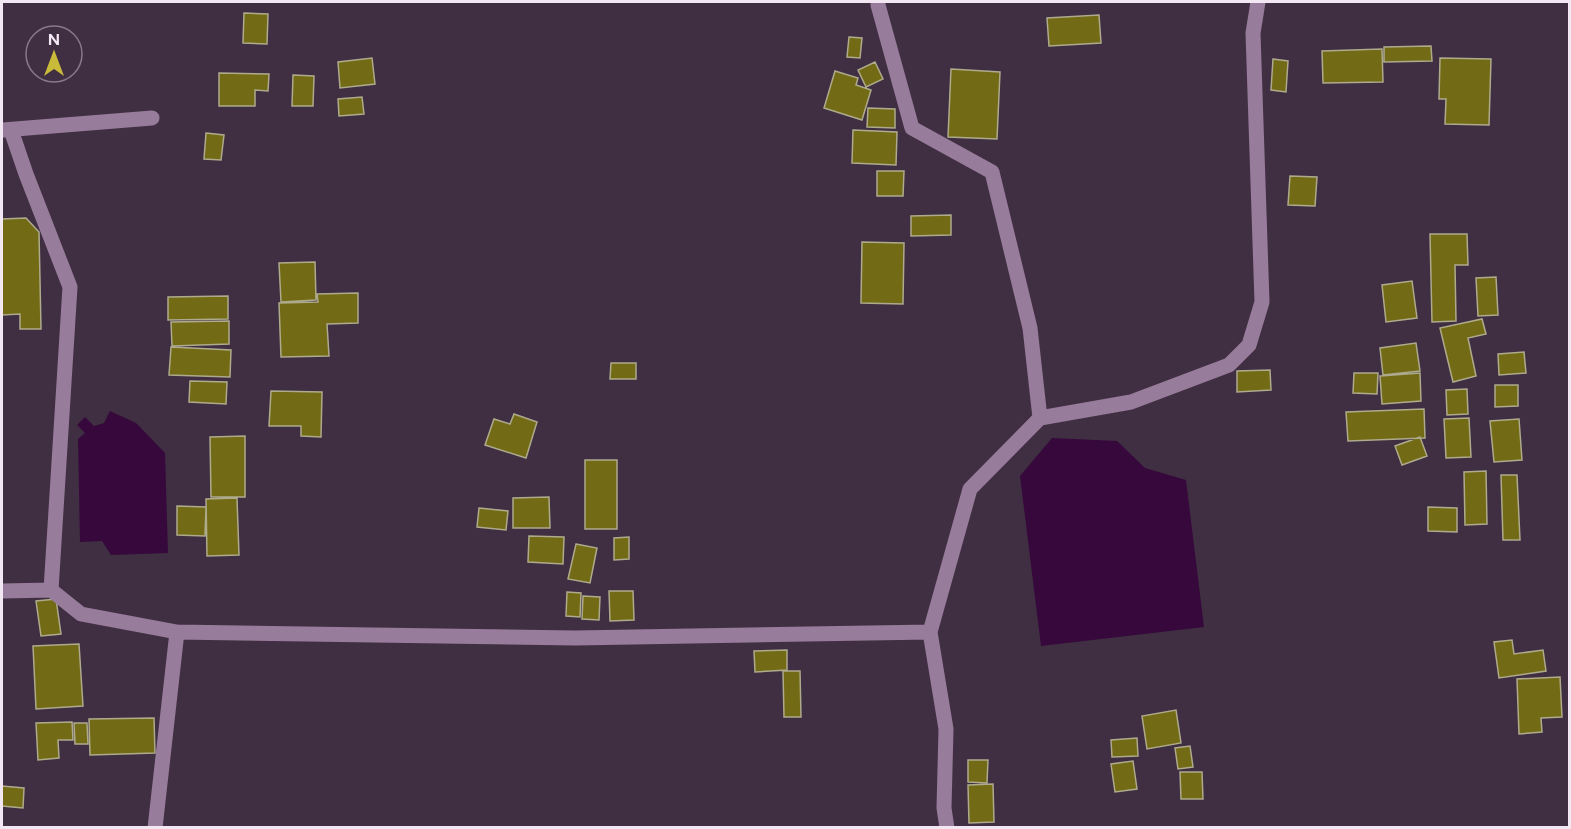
<svg xmlns="http://www.w3.org/2000/svg" width="1571" height="829" font-family="Figtree,sans-serif">
	<rect width="100%" height="100%" fill="#402f42"/>
	<path fill="#36083c" d="M110,411l26,12 29,30 3,100 -57,2 -9,-14 -22,1 -2,-103 7,-6 -8,-8 8,-8 9,9 10,-3z
		M1052,438l65,3 28,27 41,12 18,147 -163,19 -21,-170z"/>
	<path fill="#736a15" stroke="#aeab8d" stroke-width="1.5" d="M244,13l24,1 -1,30 -24,-1z
		M1099,15l2,28 -52,3 -2,-28z
		M849,37l13,1 -2,20 -13,-1z
		M1431,46l1,15 -48,1v-15z
		M1382,49l1,33 -60,1 -1,-32z
		M372,58l3,26 -35,4 -2,-26z
		M1440,58l51,1 -2,66 -44,-1 1,-25h-7z
		M1273,59l15,2 -2,31 -15,-2z
		M875,62l8,17 -17,8 -8,-17z
		M951,69l49,3 -3,67 -49,-2z
		M835,71l23,7 -2,7 15,5 -9,30 -38,-12z
		M219,73l50,1 -1,17 -13,-1v16h-36z
		M293,75l21,1 -1,30h-21z
		M362,97l2,17 -25,2 -1,-17z
		M868,108l27,1v19l-28,-1z
		M853,130l44,2 -1,33 -44,-2z
		M206,133l18,2 -3,25 -17,-1z
		M877,171h27l-1,25h-26z
		M1290,176l27,1 -2,29 -27,-1z
		M951,215v20l-40,1v-20z
		M26,218l13,14 2,97h-21v-15l-18,1v-96z
		M1430,234h37l1,31h-13l1,56 -24,1z
		M862,242l42,1 -1,61 -42,-1z
		M315,262l1,38 -35,2 -2,-39z
		M1496,277l2,38 -20,1 -2,-38z
		M1412,281l5,37 -31,4 -4,-37z
		M358,293v30l-31,1 2,32 -48,1 -2,-54 39,-1 -1,-8z
		M228,296v23l-60,1v-23z
		M1482,319l4,15 -18,4 8,38 -23,6 -13,-54z
		M229,321v23l-57,2 -1,-24z
		M1416,343l4,28 -37,4 -3,-27z
		M171,347l60,3 -1,27 -61,-2z
		M1524,352l2,21 -27,2 -1,-21z
		M611,363h25v16h-26z
		M1270,370l1,20 -34,2v-21z
		M1354,373h24l-1,21 -24,-1z
		M1420,373l1,28 -39,3 -2,-28z
		M190,381l37,1 -1,22 -37,-2z
		M1495,385h23v21l-23,1z
		M1467,389l1,25 -21,1 -1,-25z
		M271,391l51,1 -1,45 -20,-1v-10h-32z
		M1424,409l1,29 -77,3 -2,-29z
		M514,414l23,8 -11,36 -41,-13 9,-26 16,5z
		M1469,418l2,39 -25,1 -2,-39z
		M1519,419l3,41 -28,2 -4,-41z
		M245,436v61h-34l-1,-60z
		M1420,437l7,19 -25,9 -7,-19z
		M585,460h32v69h-32z
		M1486,471l1,53 -22,1 -1,-53z
		M1501,475h16l3,65h-17z
		M549,497l1,31h-37v-30z
		M237,498l2,57 -32,1 -1,-57z
		M177,506l29,1 -1,29 -28,-1z
		M1428,507l29,1v24l-29,-1z
		M479,508l29,3 -2,19 -29,-3z
		M529,536l35,1 -1,27 -35,-2z
		M629,537v22l-15,1v-22z
		M576,544l21,4 -7,35 -22,-4z
		M609,591h24l1,29 -24,1z
		M567,592l14,1 -1,24 -14,-1z
		M583,596l17,1 -1,23 -17,-1z
		M56,599l5,35 -20,2 -5,-35z
		M1512,640l2,14 29,-4 3,21 -47,7 -5,-36z
		M79,644l4,62 -47,3 -3,-63z
		M787,650v20l-32,2 -1,-21z
		M783,671h17l1,46h-17z
		M1560,677l2,40 -21,1 1,14 -23,2 -2,-55z
		M1176,710l5,33 -34,6 -5,-33z
		M154,718l1,35 -65,2 -1,-36z
		M72,722l1,18h-15l1,18 -21,2 -2,-37z
		M74,723h13l1,21h-13z
		M1137,738l1,18 -26,1 -1,-17z
		M1190,746l3,21 -15,2 -3,-21z
		M968,760h20l-1,23 -19,-1z
		M1133,761l4,28 -22,3 -4,-28z
		M1180,772h22l1,27h-22z
		M993,784l1,38 -25,1 -1,-38z
		M2,786l22,2 -1,20 -21,-2z"/>
	<g fill="none" stroke-linecap="round" stroke-linejoin="round">
		<path stroke="#987c9b" stroke-width="15" d="M878,5l34,123 80,44 38,156 10,90
			M3,130l149,-12
			M11,130l15,44 44,113 -19,303
			M2,591l49,-1 30,24 96,18 398,6 355,-6
			M155,828l22,-196
			M947,828l-3,-20 2,-79 -16,-97 40,-143 70,-71 91,-16 98,-37 20,-20 13,-43 -9,-269 5,-31"/>
	</g>
	<rect width="1571" height="829" fill="none" stroke="#f2e7f3" stroke-width="6"/>
	<g transform="translate(54 54)"><circle r="28" fill="#402f42" stroke="#877989" stroke-width="1.5"/>
	<path d="M0-4.5L10 22L0 15L-10 22Z" fill="#c9ba3a"/>
	<text y="-9" font-size="16" font-weight="bold" text-anchor="middle" fill="#f2e7f3">N</text>
	</g>
</svg>
